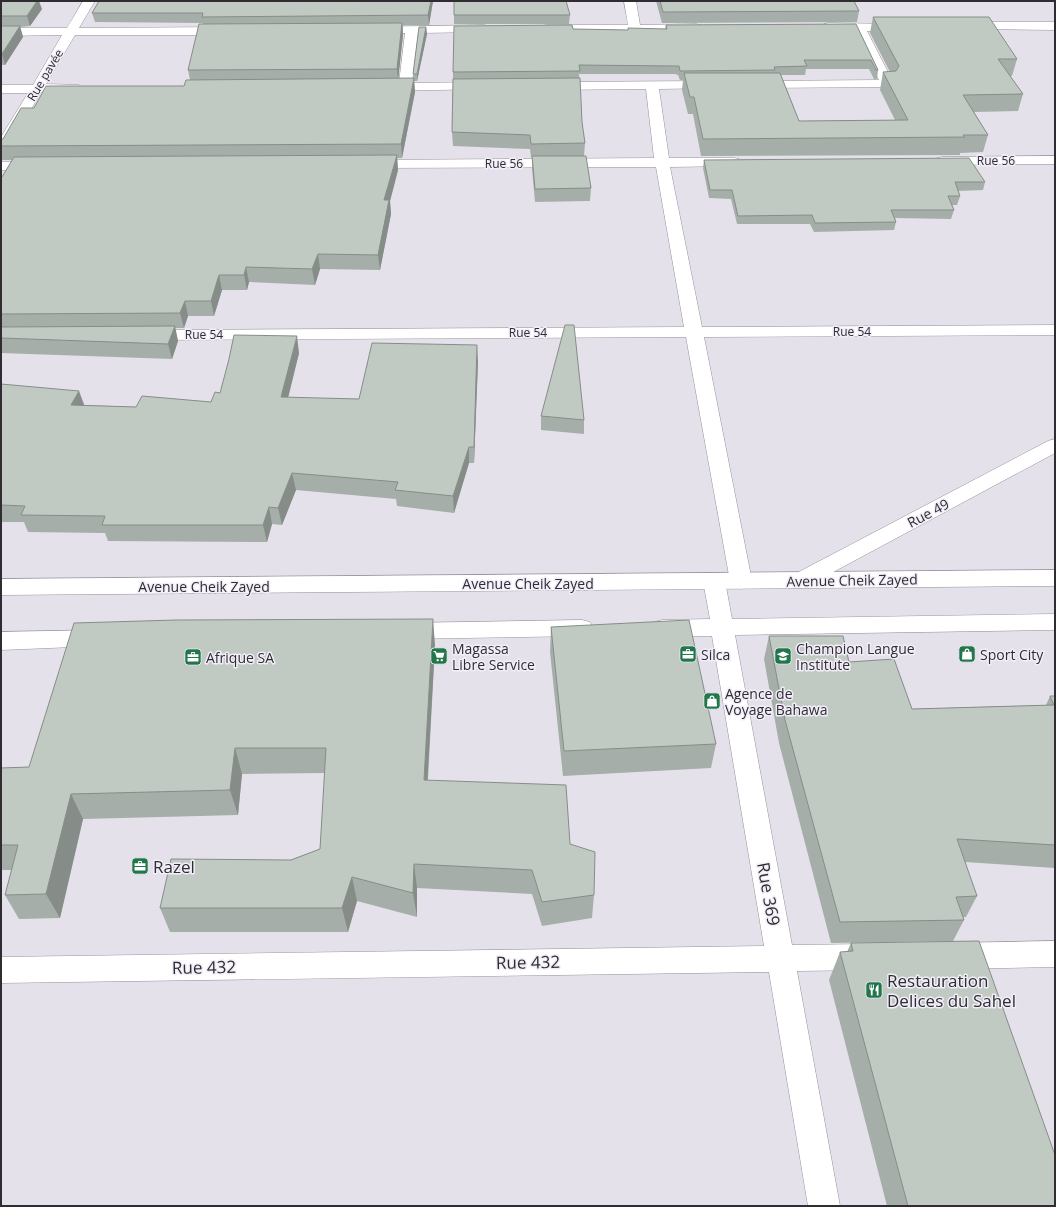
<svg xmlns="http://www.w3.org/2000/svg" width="1056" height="1207" font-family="'Open Sans',sans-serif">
	<rect width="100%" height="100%" fill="#e5e1eb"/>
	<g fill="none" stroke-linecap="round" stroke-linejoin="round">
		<defs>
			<path id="minor" d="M83,1h12l-16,27 149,-1 4,1 2,3 -2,3 -4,1h-153l-29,49 33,1 2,3 -2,3 -5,1h-33l-33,57 -2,3 -5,1v-16l27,-44h-27v-8h32l29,-50 -61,1v-8h66z
				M624,1h12l4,24 56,-1 4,1 2,3 -2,3 -4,1 -150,1 -4,-1 -2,-3 2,-3 4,-1h82z
				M966,22h89v8l-93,-1 -2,-3 2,-3z
				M828,23l78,1 2,3 -2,3 -4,1h-35l27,53 -2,3 -143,1 -2,-3 2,-3 5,-1 125,-1 -24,-49 -31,-1 -2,-3 2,-3z
				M484,25l4,1 2,3 -2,3 -70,1 -6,50 70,-1 5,1 2,3 -2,3 -103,2 -5,-1 -2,-3 2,-3 20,-1 6,-50 -33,1 -4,-1 -2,-3 2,-3z
				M712,81l5,1 2,3 -2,3 -58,1 10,69h65l5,1 2,3 -2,3 -5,1 -64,1 32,160 353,-2v10l-351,2 48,244 -3,5 -8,3 -8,-3 -3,-5 -44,-244 -540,3 -6,-1 -3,-4 3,-4 6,-1 538,-3 -28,-160 -288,1 -5,-1 -2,-3 2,-3 5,-1 286,-2 -8,-69 -96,1 -5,-1 -2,-3 2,-3 5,-1z
				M1055,156v8l-113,1 -5,-1 -2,-3 2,-3 5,-1z
				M1,162h37l5,1 2,3 -2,3 -5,1h-37z
				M1055,439v14l-246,132 -8,3 -8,-3 -3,-5 3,-5 255,-134z
				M714,573l8,3 3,5 7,38 323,-5v16l-320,5 57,310 76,-1 10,4 4,9 -4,9 -10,4 -71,1 43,235h-32l-39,-234 -768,11v-26l763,-11 -52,-310h-50l-8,-2 -3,-6 3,-6 8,-2 48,-1 -7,-38 3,-5z
				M582,620l8,2 3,6 -3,6 -8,2 -178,3 -8,-2 -3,-6 3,-6 8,-2z
				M98,630l8,2 3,6 -3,6 -8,2 -97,4v-18z
				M1055,941v26l-101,2 -10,-4 -4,-9 4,-9 10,-4z"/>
			<path id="major" d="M1055,570v16l-1054,9v-16z"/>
		</defs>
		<use href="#minor" stroke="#96929c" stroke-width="1"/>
		<use href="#major" stroke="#96929c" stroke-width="1"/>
		<use href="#minor" fill="#fff" fill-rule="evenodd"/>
		<use href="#major" fill="#fff" fill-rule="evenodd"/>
	</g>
	<path fill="#a5aea8" d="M1,1l41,8 -12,17 -10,1 3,10 -18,28h-4z
		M99,1h334l-4,24h-26v10l-5,43h15v-4l13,-47 1,7 -10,47h-3l1,11 -13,66h-5l1,12 -8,31 1,13 -11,56 -60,-1 -5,16 -66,-3 -2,8h-25l-8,26h-26l-4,12h-9l3,13 -6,18 -171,-6v-175l1,-1 10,-17h-11v-21h2l31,-31 150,-22 6,-6 -2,-10 15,-46v-1l-108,-1 -3,-9z
		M656,1h198l5,10 -2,11 -195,1z
		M454,15h116l-1,9h-115z
		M873,17l144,42 -5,17h-2l13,18 -5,17 -44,1 14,23 -5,17 -23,1v2l-259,1 -8,-42h-5l-6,-24 1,-10h-3l-2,-5 -3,-1h-96l3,48 3,21 -1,13 7,32 -1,13 -55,1 -3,-33v-12h-1l-1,-8 -77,-3 -1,-14 1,-60 120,-43 55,1 37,-1 1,-4 190,-1 22,46 -1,9h-3l-5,-10h-63l-1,6h-24l18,46 96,-1 -15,-30 3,-18h7l-20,-39z
		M704,160l281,22 -2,8 -25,1 2,5 -3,9h-6l3,5 -3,9 -56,-1 1,4 -2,8 -80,2 -4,-8h-73l-6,-25 -22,-1 -6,-30z
		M299,353l-11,45 71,1 119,-37 -4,101h-5l-15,50 -57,-7 -1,-7 -100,-9 -14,35 -10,-1 -5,18 -159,-1 -3,-8 -77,-1 -4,-10h-23v-138l83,21 52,2 75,-5 9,-9z
		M541,416l43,4v14l-43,-4z
		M551,627l165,117 -5,24 -148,8 -13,-124z
		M769,636l80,26 63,47 134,-4 4,-9h5v172l-90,-6 12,34 -11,21h-3l1,3 -11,21 -122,2 -52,-200 -15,-84z
		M435,645l-7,135 142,64 24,51 -2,23 -50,8 -10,-32 -115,-6v29l-60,-16 -9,31h-178l-10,-24 160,-59 5,-76 -83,1 -4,41 -155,4 -23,99 -41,1 -14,-24 7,-25h-11v-102l28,-1z
		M851,943l204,263h-168l-58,-226 11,-28h7z"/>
	<path fill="#868d88" d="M37,1h2l3,8 -12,17 -3,-10z
		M431,1h2l-4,24 -1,-10z
		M402,23l1,12 -5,47 -1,-13z
		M20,26l3,11 -18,28 -3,-11z
		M426,27l1,7 -10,47v-7z
		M414,78l1,14 -13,66 -1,-14z
		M397,155l1,15 -8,31 1,13 -11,56 -2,-15 6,-55z
		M318,254l2,15 -5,16 -3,-16z
		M246,267l3,15 -2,8 -3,-15z
		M219,275l3,15 -8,26 -3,-15z
		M185,301l3,15 -4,12 -4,-15z
		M175,326l3,15 -6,18 -4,-15z
		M297,336l2,17 -15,61 -3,-17z
		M477,345l1,17 -4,101v-16z
		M79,391l6,16 -14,-2z
		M469,447v16l-15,50 -1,-17z
		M292,473l4,17 -14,35 -4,-17z
		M269,507l3,17 -5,18 -4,-17z
		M433,619l2,26 -9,160 -2,-25z
		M235,748l7,26 -4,41 -8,-25z
		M71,794l12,25 -23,99 -14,-24z
		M414,864l3,24v29l-4,-24z
		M352,877l5,24 -9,31 -6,-24z"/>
	<path fill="#c0cac3" stroke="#868d88" d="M1,1h36l-10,15h-26z
		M99,1h332l-3,14 -226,2 1,-4h-111z
		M454,1h112l4,14h-116z
		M660,1h194l5,10 -196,1z
		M873,17h116l28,42h-19l25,35 -60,1 25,40h-25l2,2 -262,2 -9,-42h-4l-6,-24h96l19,48 109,-1 -25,-48 13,-1 3,-5z
		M402,23l-5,46 -209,1 11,-46z
		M856,24l22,46h-2l-5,-10h-67l3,6 -33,1 1,3 -95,1 -1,-5h-4l-96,-1 1,6 -127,1 1,-46 118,-1 1,4 55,1v-2l39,1 -1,-4z
		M1,26h19l-18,28h-1z
		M419,27h7l-9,47h-4z
		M414,78l-13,66 -400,2v-7h2l18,-31h13l12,-22h138l2,-6z
		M580,78l2,44 3,21 -54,1 -1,-9 -78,-3 1,-53z
		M397,155l-13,45h5l-11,55 -60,-1 -6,15 -66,-2 -2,8h-25l-8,26h-26l-5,12 -179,1v-136l1,-1 12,-20z
		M532,156h54l5,32 -56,1z
		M969,158l16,24h-30l5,14h-12l6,14h-63l5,12 -81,1 -3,-8 -74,1 -6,-26h-22l-6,-30z
		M565,325h9l10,95 -43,-4z
		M175,326l-7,18 -167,-6v-11z
		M234,335l63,1 -16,61 78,2 13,-56 105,2 -3,102h-5l-16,49 -58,-6 3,-8 -106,-9 -14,35 -9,-1 -6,18h-161l3,-9 -84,-1 4,-9 -24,-1v-121l78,7 -8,14 65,2 6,-11 69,6 4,-10 5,1 9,-34z
		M433,619l-9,161 142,5 4,59 25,8 -1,43 -52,7 -10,-32 -118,-6 -1,29 -61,-16 -10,31h-182l11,-49 120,1 29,-11 6,-101h-91l-5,42 -159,4 -25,100 -41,1 13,-50h-17v-77l28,-1 45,-144 102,-3z
		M689,620l27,124 -152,7 -13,-124z
		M769,636h74l6,26 45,-3 18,50 142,-4 -4,-9h5v149l-98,-6 20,57 -21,1 8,23 -124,2 -55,-202z
		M979,941l76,214v51h-147l-68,-254 13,-1 -2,-8z"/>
	<defs>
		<symbol id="office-square" viewBox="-11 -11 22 22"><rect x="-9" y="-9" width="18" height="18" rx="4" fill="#227649" stroke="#f2eef9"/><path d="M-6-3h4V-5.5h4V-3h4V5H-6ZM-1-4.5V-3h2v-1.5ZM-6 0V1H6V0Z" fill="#fff"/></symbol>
		<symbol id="shop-square" viewBox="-11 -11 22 22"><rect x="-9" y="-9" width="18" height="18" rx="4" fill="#227649" stroke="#f2eef9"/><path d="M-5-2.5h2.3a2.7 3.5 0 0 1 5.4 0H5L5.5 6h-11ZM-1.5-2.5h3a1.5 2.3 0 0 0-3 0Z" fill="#fff"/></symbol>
		<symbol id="supermarket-square" viewBox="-11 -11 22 22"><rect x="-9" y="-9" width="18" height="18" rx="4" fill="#227649" stroke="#f2eef9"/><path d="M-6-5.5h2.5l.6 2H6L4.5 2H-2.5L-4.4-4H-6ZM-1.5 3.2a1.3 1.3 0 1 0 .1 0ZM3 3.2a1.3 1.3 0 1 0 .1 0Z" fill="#fff"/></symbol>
		<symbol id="university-square" viewBox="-11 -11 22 22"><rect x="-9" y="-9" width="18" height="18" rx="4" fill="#227649" stroke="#f2eef9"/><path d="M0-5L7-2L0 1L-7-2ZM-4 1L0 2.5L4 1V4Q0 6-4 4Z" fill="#fff"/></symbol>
		<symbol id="restaurant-square" viewBox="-11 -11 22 22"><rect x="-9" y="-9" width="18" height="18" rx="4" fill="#227649" stroke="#f2eef9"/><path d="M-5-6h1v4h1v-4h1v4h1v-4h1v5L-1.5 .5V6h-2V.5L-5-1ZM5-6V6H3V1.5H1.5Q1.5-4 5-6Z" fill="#fff"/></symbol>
	</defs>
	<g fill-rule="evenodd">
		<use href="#office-square" x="678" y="644" width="20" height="20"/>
		<use href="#shop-square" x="957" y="644" width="20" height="20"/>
		<use href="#supermarket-square" x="429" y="646" width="20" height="20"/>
		<use href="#university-square" x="773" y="646" width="20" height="20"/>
		<use href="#office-square" x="183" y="647" width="20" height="20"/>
		<use href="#shop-square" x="702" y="691" width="20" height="20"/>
		<use href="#office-square" x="130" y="856" width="20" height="20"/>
		<use href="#restaurant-square" x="864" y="980" width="20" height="20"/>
	</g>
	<g text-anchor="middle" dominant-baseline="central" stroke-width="3" stroke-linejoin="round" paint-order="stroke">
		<g font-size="12" fill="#2f2d31" stroke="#f2eef9">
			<text transform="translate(45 75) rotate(-59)">Rue pavée</text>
			<text x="996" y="160">Rue 56</text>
			<text x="504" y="163">Rue 56</text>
			<text x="852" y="331">Rue 54</text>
			<text x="528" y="332">Rue 54</text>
			<text x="204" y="334">Rue 54</text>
		</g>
		<g font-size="14" fill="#2f2d31" stroke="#f2eef9">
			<text transform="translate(928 513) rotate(-28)">Rue 49</text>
			<text transform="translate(852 580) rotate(-1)">Avenue Cheik Zayed</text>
			<text x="528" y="583">Avenue Cheik Zayed</text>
			<text x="204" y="586">Avenue Cheik Zayed</text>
		</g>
		<g font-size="14" fill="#2f2d31" stroke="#f2eef9" text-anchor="start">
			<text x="452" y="648">Magassa<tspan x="452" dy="16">Libre Service</tspan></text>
			<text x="796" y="648">Champion Langue<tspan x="796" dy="16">Institute</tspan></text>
			<text x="701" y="654">Silca</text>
			<text x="980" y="654">Sport City</text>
			<text x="206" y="657">Afrique SA</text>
			<text x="725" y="693">Agence de<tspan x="725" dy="16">Voyage Bahawa</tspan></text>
		</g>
		<g font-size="17" fill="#2f2d31" stroke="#f2eef9" text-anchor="start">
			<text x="153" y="866">Razel</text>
			<text x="887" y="980">Restauration<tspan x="887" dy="20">Delices du Sahel</tspan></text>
		</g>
		<g font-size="17" fill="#2f2d31" stroke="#f2eef9">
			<text transform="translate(769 894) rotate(80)">Rue 369</text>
			<text transform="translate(528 962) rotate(-1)">Rue 432</text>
			<text transform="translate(204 967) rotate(-1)">Rue 432</text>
		</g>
	</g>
	<rect width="1056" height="1207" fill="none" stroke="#2f2d31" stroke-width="4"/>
</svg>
